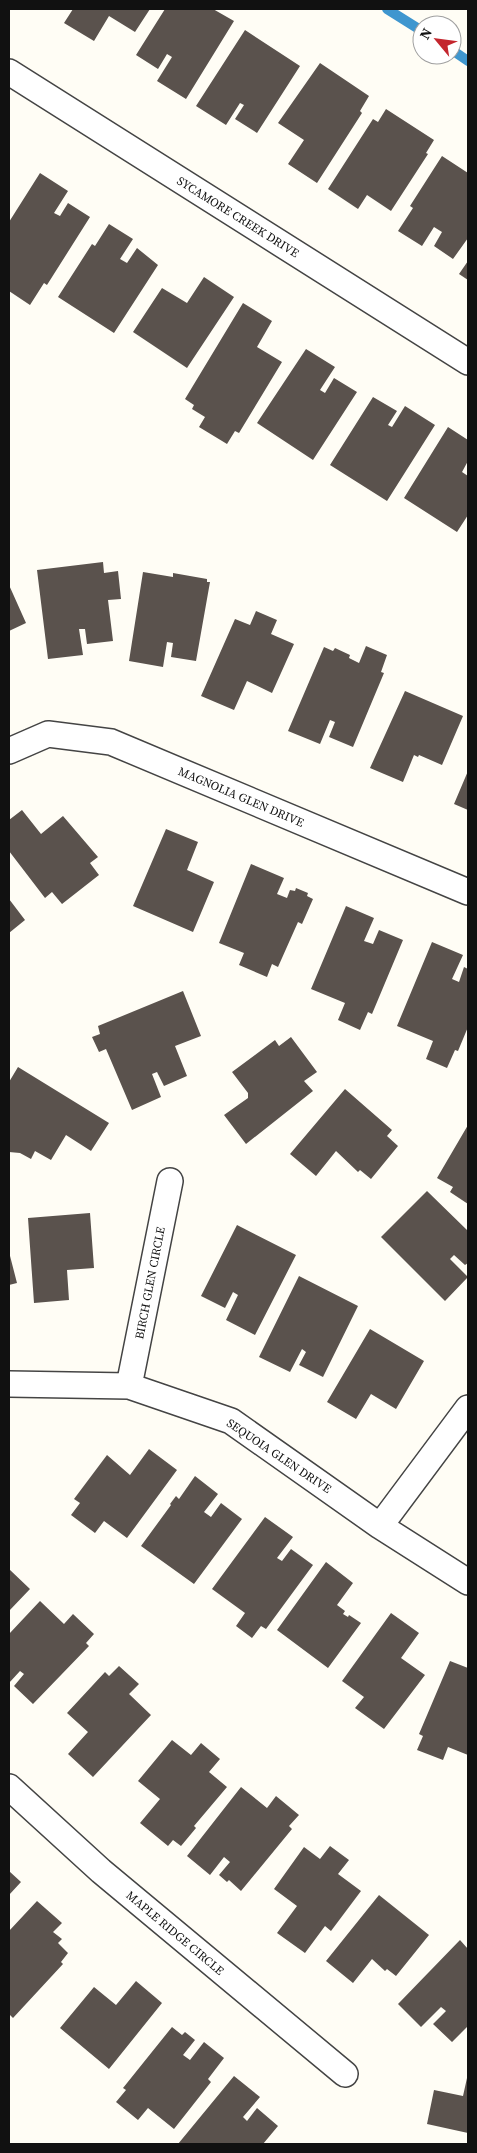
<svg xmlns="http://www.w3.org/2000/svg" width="477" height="2153" font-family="'Source Serif 4',serif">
	<rect width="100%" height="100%" fill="#fffdf5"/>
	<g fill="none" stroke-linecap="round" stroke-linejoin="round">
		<path stroke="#3f96cf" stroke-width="10" d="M387,9l35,22
			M452,50l16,11"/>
	</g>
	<path fill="#5a524d" d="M73,9h77l-15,23 -26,-16 -15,25 -30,-18z
		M165,9h48l21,12 -48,78 -29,-18 15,-24 -5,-3 -9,15 -22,-14z
		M245,30l55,36 -43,67 -22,-14 9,-14 -4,-2 -14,22 -30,-19z
		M320,63l49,33 -9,15 2,2 -45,70 -29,-19 16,-24 -26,-17z
		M386,109l48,31 -8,13 2,1 -37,57 -24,-16 -9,14 -30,-20 45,-70 5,3z
		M442,156l26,17v65l-15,21 -19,-13 8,-14 -8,-5 -12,19 -24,-15 15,-23 -3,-2z
		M40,173l28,18 -14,22 6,3 8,-13 22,14 -43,68 -3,-2 -14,22 -21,-14v-69z
		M109,224l24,15 -13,20 7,4 10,-15 21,17 -44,68 -56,-36 34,-53 3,2z
		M468,261v19l-9,-6z
		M204,277l30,20 -47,71 -54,-36 29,-44 25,15z
		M243,303l29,18 -15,26 25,15 -43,71 -4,-2 -8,13 -28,-17 6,-10 -13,-8 2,-4 -9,-6z
		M306,349l29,18 -15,23 5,3 9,-15 23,14 -44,68 -56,-37z
		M373,397l24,14 -9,14 4,2 13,-21 30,19 -48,76 -57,-36z
		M448,427l20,13v21l-6,11 6,4v39l-11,17 -53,-34z
		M103,562l1,11 14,-2 3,28 -13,1 5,41 -26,3 -2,-15h-6l4,26 -35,4 -11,-89z
		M143,572l30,5v-4l34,6v3h3l-14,79 -25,-4 2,-14 -6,-1 -4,25 -34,-6z
		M9,585l17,38 -17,8z
		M256,611l21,9 -6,14 23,10 -22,49 -25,-12 -13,29 -33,-14 34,-77 15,6z
		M366,646l21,9 -6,17 3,1 -31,74 -24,-10 6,-15 -5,-2 -10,24 -32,-13 36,-84 9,4 2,-3 15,7 -1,3 10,5z
		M405,691l58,25 -21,49 -23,-10 -1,2 -4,-2 -11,27 -33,-14z
		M468,771v39l-14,-6z
		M22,810l19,24 22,-18 35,41 -8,6 9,12 -37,29 -10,-12 -7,6 -36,-47v-31z
		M166,829l32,13 -11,28 27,12 -21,50 -60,-26z
		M251,864l33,14 -7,16 10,4 3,-8 5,1 1,-3 12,5 -1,3 6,3 -11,25 -4,-2 -20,45 -6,-3 -5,13 -28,-12 5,-12 -25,-10z
		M9,899l16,21 -16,13z
		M346,906l28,12 -10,23 9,3 6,-14 24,10 -31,74 -4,-2 -8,18 -22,-10 7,-17 -34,-14z
		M432,942l31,13 -11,24 7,3 5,-15 4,2v58l-10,24 -3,-1 -8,18 -21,-9 7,-18 -36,-15z
		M183,991l18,45 -26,10 12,30 -23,10 -7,-14 -5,2 9,23 -29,13 -26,-61 -7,3 -7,-15 8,-3 -2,-8z
		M291,1037l26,35 -13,9 9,10 -67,53 -22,-29 24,-17v-5l-16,-21 43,-32 4,6z
		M18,1067l91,56 -18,28 -25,-16 -15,25 -16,-9 -4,8 -11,-6 -11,-1v-70z
		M345,1089l47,41 -5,6 11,10 -27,33 -11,-9 -2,2 -22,-21 -20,25 -26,-22z
		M468,1125v79l-18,-12 3,-5 -16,-9z
		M427,1191l41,40v32l-3,2 -11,-10 -4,4 18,18 -23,24 -64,-64z
		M90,1213l4,55 -27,2 2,30 -35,3 -6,-85z
		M237,1225l59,30 -41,80 -29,-15 12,-25 -5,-3 -8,16 -24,-12z
		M9,1252l8,31 -8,2z
		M299,1276l59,30 -35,71 -24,-12 7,-13 -4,-3 -12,23 -31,-15z
		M370,1329l54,32 -28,48 -25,-15 -15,25 -29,-17z
		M149,1449l28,21 -50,68 -23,-17 -9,12 -24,-18 9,-12 -6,-4 33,-44 23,20z
		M195,1476l23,18 -14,18 7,5 10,-14 21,16 -48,65 -53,-38 30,-41 -1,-1 6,-8 3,3z
		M265,1517l28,20 -16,21 5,3 9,-12 22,16 -47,64 -5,-3 -9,12 -16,-12 9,-13 -33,-24z
		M326,1562l27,21 -16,22 8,6 -2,3 5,3 1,-2 12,8 -33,45 -51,-38z
		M9,1569l21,20 -21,22z
		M40,1601l24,23 9,-10 21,20 -8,9 3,3 -56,58 -19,-18 10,-12 -4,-3 -11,12v-49z
		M391,1613l28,20 -18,25 24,17 -41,54 -29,-21 9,-11 -22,-16z
		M450,1661l18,7v87l-20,-8 -5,13 -26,-10 6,-14 -4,-2z
		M119,1666l20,18 -10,10 22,21 -58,62 -25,-23 20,-22 -21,-19 38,-41 4,4z
		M172,1740l19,15 10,-12 19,16 -11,13 18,15 -33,39 2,2 -15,18 -8,-6 -5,6 -28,-23 20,-24 -22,-18z
		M241,1787l26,21 9,-12 23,19 -10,11 3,3 -51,62 -12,-11 -2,2 -8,-7 11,-13 -6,-5 -14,18 -23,-19z
		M330,1846l19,14 -11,14 23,17 -30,40 -6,-5 -20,27 -28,-20 20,-27 -23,-17 30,-42 16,12z
		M9,1871l12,11 -12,13z
		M379,1895l50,40 -33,41 -9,-7 -2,2 -13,-12 -19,24 -27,-22z
		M37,1901l25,22 -9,9 9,7 -4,4 10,10 -7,9 2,2 -50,54 -4,-4v-83z
		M460,1940l8,9v77l-16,16 -19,-18 13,-13 -5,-4 -20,20 -23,-23z
		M136,1981l26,22 -53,66 -49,-41 34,-41 22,18z
		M172,2027l10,8 3,-3 10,8 -12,15 7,5 14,-18 20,16 -16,21 3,3 -37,47 -26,-21 -10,12 -22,-18 10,-12 -3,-2z
		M234,2076l26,21 -17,20 4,4 10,-13 21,18 -15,18h-85z
		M467,2078l1,55 -41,-9 7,-34 29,6z"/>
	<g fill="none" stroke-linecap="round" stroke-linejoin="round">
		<defs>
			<path id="minor" d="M9,72l459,290
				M9,751l39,-17 63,8 357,150
				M9,1384l120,2 102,35 149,105 88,56
				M129,1386l41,-205
				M380,1526l88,-118
				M9,1787l92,84 244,203"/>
		</defs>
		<use href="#minor" stroke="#444" stroke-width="28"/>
		<use href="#minor" stroke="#fff" stroke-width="25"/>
	</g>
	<g text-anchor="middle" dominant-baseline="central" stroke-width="5" stroke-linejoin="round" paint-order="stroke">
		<g font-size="12" fill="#111" stroke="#fff">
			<text transform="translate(238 217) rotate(32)">SYCAMORE CREEK DRIVE</text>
			<text transform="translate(241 797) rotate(23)">MAGNOLIA GLEN DRIVE</text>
			<text transform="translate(150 1283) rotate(-79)">BIRCH GLEN CIRCLE</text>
			<text transform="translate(279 1456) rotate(34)">SEQUOIA GLEN DRIVE</text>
			<text transform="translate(175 1933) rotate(40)">MAPLE RIDGE CIRCLE</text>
		</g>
	</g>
	<rect width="477" height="2153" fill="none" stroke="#111111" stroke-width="20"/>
	<g transform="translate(437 40) rotate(299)"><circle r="24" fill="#ffffff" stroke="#a0a0a0"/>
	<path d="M0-4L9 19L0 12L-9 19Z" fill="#c4262e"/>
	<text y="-8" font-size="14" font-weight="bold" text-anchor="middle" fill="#111111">N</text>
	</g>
</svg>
